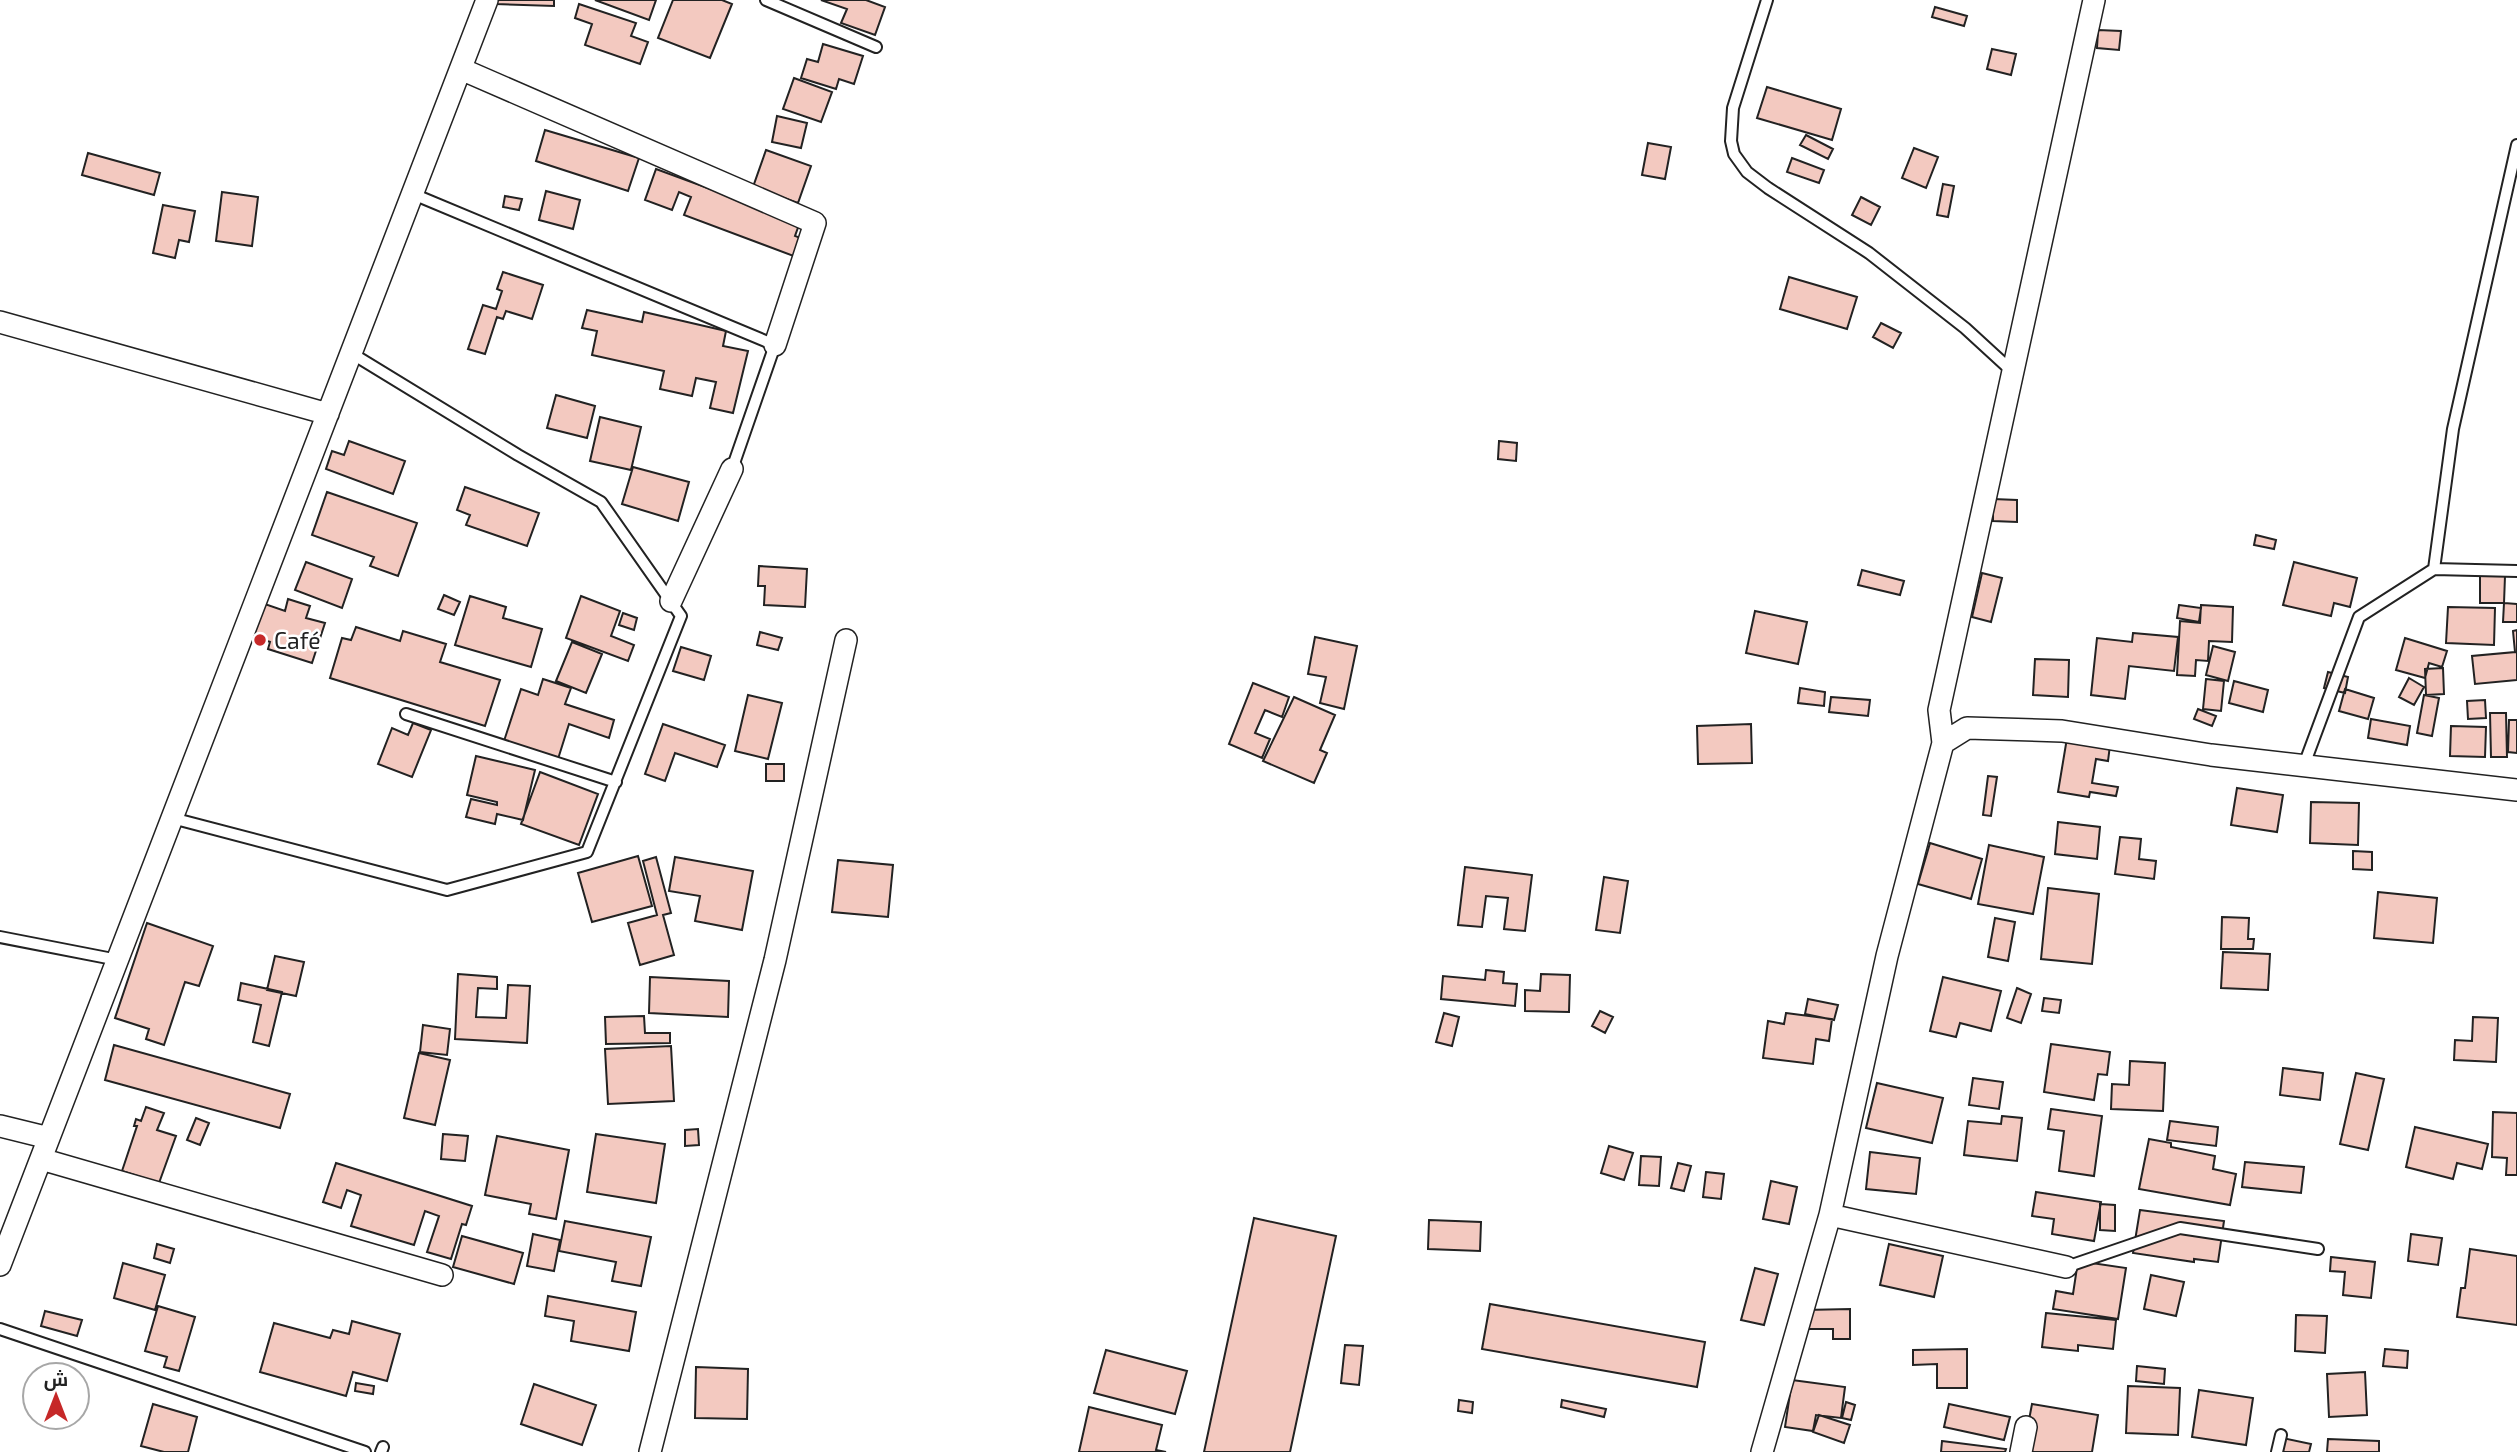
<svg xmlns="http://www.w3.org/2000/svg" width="2517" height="1452" font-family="'Exo 2',Cairo,sans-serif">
	<rect width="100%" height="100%" fill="#fff"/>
	<path fill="#f3c9c0" stroke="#222" stroke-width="2" d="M496,0h58v6l-58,-2z
		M595,0h61l-7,20z
		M673,0h49l10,4 -22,54 -52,-20z
		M821,0h45l19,7 -10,28 -34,-12 6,-14z
		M579,4l57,19 -5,13 17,6 -8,22 -55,-19 7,-21 -17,-6z
		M1935,7l32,9 -3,10 -32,-9z
		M2098,30l23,1 -2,19 -22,-2z
		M823,44l40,12 -9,28 -15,-5 -3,10 -35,-11 6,-19 11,3z
		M1992,49l24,5 -5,21 -24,-6z
		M794,78l38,14 -11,30 -38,-13z
		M1767,87l74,22 -9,31 -75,-22z
		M777,116l30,7 -6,25 -29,-6z
		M545,130l94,28 -11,33 -92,-30z
		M1806,135l27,14 -5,10 -28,-14z
		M1648,143l23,4 -6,32 -23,-4z
		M1914,148l24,9 -12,31 -24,-10z
		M766,150l45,16 -13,37 -45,-16z
		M88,153l72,20 -6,22 -72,-20z
		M1792,158l32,12 -5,13 -32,-11z
		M656,169l144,53 -5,14 11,4 -7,18 -115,-43 7,-18 -12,-5 -7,18 -27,-10z
		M1943,184l11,2 -6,31 -11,-2z
		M546,191l34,9 -7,29 -34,-9z
		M222,192l36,5 -6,49 -36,-5z
		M505,196l17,3 -3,11 -16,-3z
		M1861,197l19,10 -9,18 -19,-10z
		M163,205l32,6 -6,31 -10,-2 -4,18 -22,-5z
		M503,272l40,13 -11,34 -26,-8 -3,8 -6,-2 -12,37 -17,-5 15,-44 13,4 6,-18 -5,-2z
		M1789,277l68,20 -10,32 -67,-20z
		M587,310l55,12 2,-10 82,19 -3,15 25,5 -15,62 -23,-5 6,-26 -20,-4 -4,18 -32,-7 4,-18 -72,-16 5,-24 -15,-3z
		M1881,323l20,10 -8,15 -20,-11z
		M556,395l39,11 -8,32 -40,-10z
		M600,417l41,10 -10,43 -41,-9z
		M349,441l56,20 -12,33 -67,-25 6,-18 12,4z
		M1499,441l18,2 -1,18 -18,-2z
		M633,467l56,15 -11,39 -56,-17z
		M465,487l74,26 -12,33 -61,-21 4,-10 -13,-5z
		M327,492l90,31 -19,53 -28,-10 4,-9 -62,-22z
		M1993,499l24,1v22l-24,-1z
		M2256,535l20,5 -2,9 -20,-4z
		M306,562l46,17 -10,29 -47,-18z
		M2294,562l63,16 -7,29 -16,-4 -3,13 -48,-11z
		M759,566l48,3 -2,38 -41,-2 1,-19h-7z
		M1862,570l42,11 -4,14 -42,-10z
		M1982,573l20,5 -11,44 -19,-5z
		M2480,575l25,1 -1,27h-24z
		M444,595l16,7 -6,13 -16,-6z
		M470,596l36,11 -3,11 39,11 -11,38 -76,-22z
		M581,596l39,15 -9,25 23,9 -6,16 -62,-23z
		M288,599l22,7 -4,12 19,5 -13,40 -44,-14 2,-7 -17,-6 9,-33 23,8z
		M2504,603l13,1v18h-14z
		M2179,605l22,3 -2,14 -22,-4z
		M2201,605l32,2 -1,35 -23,-1 -1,20 -12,-1 -1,16 -18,-1 3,-54 20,2z
		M2448,607l47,1 -1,37 -48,-2z
		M1755,611l52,11 -9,42 -52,-11z
		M623,613l14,5 -3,12 -15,-5z
		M356,627l44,14 3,-10 43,13 -6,18 60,18 -15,46 -155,-48 12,-40 9,2z
		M2517,630v50l-42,4 -3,-28 43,-4 -2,-21z
		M760,632l22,6 -4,12 -21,-5z
		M2133,633l45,4 -4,34 -45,-5 -4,33 -34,-4 6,-57 35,4z
		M1315,637l42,9 -13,63 -24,-6 6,-26 -18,-3z
		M2405,638l42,13 -5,16 -13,-4 -4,15 -29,-8z
		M572,642l30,12 -16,39 -30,-12z
		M2213,646l22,6 -7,29 -22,-6z
		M681,647l30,9 -7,24 -31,-9z
		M2035,659l34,1 -1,37 -35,-2z
		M2443,668l1,26 -18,1 -1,-26z
		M2328,672l20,5 -3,16 -21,-5z
		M2409,678l15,9 -10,18 -15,-8z
		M543,679l28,9 -6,16 49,16 -5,18 -40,-14 -11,35 -54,-18 17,-52 17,6z
		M2206,679l18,2 -3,30 -18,-2z
		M2234,681l34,9 -5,22 -34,-9z
		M1253,683l36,14 -7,20 -17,-7 -10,23 15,6 -8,19 -33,-14z
		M1800,688l25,4 -1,14 -26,-3z
		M2345,689l29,9 -6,21 -29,-8z
		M748,695l34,8 -14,56 -33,-8z
		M2424,695l15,3 -7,38 -15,-3z
		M1294,697l41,18 -15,35 7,3 -13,30 -51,-22z
		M1831,697l39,3 -2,16 -39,-4z
		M2485,700l1,18 -18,1 -1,-18z
		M2198,709l18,7 -4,10 -18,-7z
		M2490,713h16l1,44h-16z
		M2371,719l39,7 -3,19 -39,-7z
		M2509,720h8v33l-9,-1z
		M413,723l18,7 -19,47 -34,-13 14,-36 16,7z
		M663,724l62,21 -8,22 -42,-14 -10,28 -20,-7z
		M1751,724l1,39 -54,1 -1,-38z
		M2451,726l35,1 -1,30 -35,-1z
		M2067,738l43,7 -2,16 -12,-2 -4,24 26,4 -2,9 -26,-4 -1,5 -31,-5z
		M476,756l59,14 -12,50 -26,-6 -2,10 -29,-7 5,-18 26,6v-3l-30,-7z
		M766,764h18v17h-18z
		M540,772l58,22 -19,51 -58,-21z
		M1988,776l9,1 -6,39 -8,-1z
		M2237,788l46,7 -6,37 -46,-7z
		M2311,802l48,1 -1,42 -48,-2z
		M2058,822l42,5 -3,32 -42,-5z
		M2120,837l21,2 -2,20 17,2 -2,18 -39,-5z
		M1930,843l52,16 -11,40 -53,-15z
		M1989,845l55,12 -11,57 -55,-10z
		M2353,851l19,1v18l-19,-1z
		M638,856l14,50 -60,16 -14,-49z
		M656,857l15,56 -8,2 11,40 -34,10 -12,-42 29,-8 -14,-54z
		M675,857l78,14 -11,59 -47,-9 5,-25 -31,-5z
		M838,860l55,5 -5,52 -56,-5z
		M1465,867l67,8 -7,56 -21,-2 4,-31 -22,-2 -4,31 -24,-2z
		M1604,877l24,4 -8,52 -24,-3z
		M2048,888l51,6 -7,70 -51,-5z
		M2378,892l59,6 -4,45 -59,-5z
		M2222,917l27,1 -1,21h6l-1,10h-32z
		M1995,918l20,4 -7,39 -20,-4z
		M147,923l66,23 -14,40 -14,-4 -21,63 -18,-6 3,-10 -34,-11z
		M2223,952l47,2 -2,36 -47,-2z
		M275,956l29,6 -8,34 -29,-6z
		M1486,970l18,2 -1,11 14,1 -2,22 -74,-7 2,-23 42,4z
		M458,974l39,3v12l-19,-1 -2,29 30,1 2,-33 22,1 -3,57 -72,-4z
		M1541,974l29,1 -1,37 -44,-1v-21l15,1z
		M650,977l79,4 -1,36 -79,-4z
		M1943,977l58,14 -10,40 -31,-8 -4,14 -26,-6z
		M241,983l41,9 -13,54 -16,-4 8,-37 -23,-5z
		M2017,988l14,6 -10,29 -14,-5z
		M2044,998l17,2 -2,13 -17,-2z
		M1808,999l30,6 -4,15 -29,-6z
		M1600,1011l13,6 -8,16 -13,-7z
		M1444,1013l15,4 -7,29 -16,-4z
		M1786,1013l46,6 -3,22 -13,-2 -3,25 -50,-6 5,-37 16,3z
		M644,1016l1,17h25v10l-64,1 -1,-27z
		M2473,1017l25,1 -2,44 -42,-2 1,-20 17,1z
		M423,1025l27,4 -3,26 -27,-3z
		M2051,1044l59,8 -3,23 -9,-1 -4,26 -50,-8z
		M114,1045l176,49 -10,34 -175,-48z
		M671,1046l3,55 -66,3 -3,-55z
		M419,1053l31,7 -15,65 -31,-7z
		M2130,1061l35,2 -2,48 -52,-2 1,-25 17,1z
		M2283,1068l40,5 -3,27 -40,-5z
		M2356,1073l28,6 -16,71 -28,-6z
		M1973,1078l30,4 -4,27 -30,-4z
		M1877,1083l66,15 -11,45 -66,-15z
		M146,1107l18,6 -7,17 19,6 -17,47 -37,-12 15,-45h-3l2,-7 5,2z
		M2051,1109l51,7 -8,60 -35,-5 5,-40 -16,-2z
		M2493,1112l24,1v62h-11l1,-17 -15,-1z
		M2002,1116l20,2 -5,43 -53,-6 4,-34 33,3z
		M196,1118l13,5 -9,22 -13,-5z
		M2170,1121l48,6 -2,19 -49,-6z
		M2415,1127l73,17 -6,25 -25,-6 -4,16 -47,-12z
		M698,1129l1,16 -14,1v-16z
		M443,1134l25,2 -3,25 -24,-2z
		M596,1134l69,10 -9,59 -69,-11z
		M497,1136l72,14 -13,69 -27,-5 2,-10 -46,-9z
		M2149,1139l22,4v4l44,9 -2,13 23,5 -6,31 -91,-16z
		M1609,1146l24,7 -9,27 -23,-7z
		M1870,1152l50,6 -4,36 -50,-5z
		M1641,1156l20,1 -2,29 -20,-1z
		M2245,1162l59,5 -3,26 -59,-6z
		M336,1163l136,43 -6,19 -4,-1 -11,35 -24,-7 12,-36 -14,-5 -11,34 -63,-19 10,-31 -14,-5 -6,18 -18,-6z
		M1678,1163l13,3 -7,25 -13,-3z
		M1706,1172l18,2 -3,25 -18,-2z
		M1771,1181l26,6 -8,37 -26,-5z
		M2036,1192l65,10 -7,39 -42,-7 2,-15 -22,-3z
		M2100,1204l15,1v26l-15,-1z
		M2140,1210l84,11 -6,41 -24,-3v3l-61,-9z
		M1254,1218l82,18 -46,216h-86z
		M1429,1220l52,2 -1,29 -52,-2z
		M565,1221l86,16 -10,49 -29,-5 4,-19 -57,-11z
		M533,1234l27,6 -6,31 -27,-5z
		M2411,1234l31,4 -4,27 -30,-4z
		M462,1236l61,17 -9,31 -61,-17z
		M157,1244l17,5 -4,14 -16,-5z
		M1889,1244l54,12 -9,41 -54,-12z
		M2470,1249l47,7v69l-60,-8 4,-29h4z
		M2331,1257l44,5 -4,36 -28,-3 2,-23 -15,-1z
		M2078,1261l48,7 -8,51 -65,-10 3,-18 17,3z
		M123,1263l42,12 -10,35 -41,-12z
		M1755,1268l23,6 -14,51 -23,-5z
		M2151,1275l33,7 -8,34 -32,-7z
		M548,1296l88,16 -7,39 -58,-10 3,-20 -29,-5z
		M1490,1304l215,38 -8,45 -215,-38z
		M158,1306l37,11 -16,54 -15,-4 3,-10 -22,-6z
		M1850,1309v30h-17v-10h-28v-19z
		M45,1311l37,9 -5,16 -36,-10z
		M2046,1313l70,7 -3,29 -35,-4v6l-36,-4z
		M2296,1315l31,1 -2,37 -30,-2z
		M352,1321l48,13 -13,47 -34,-9 -7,24 -86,-24 14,-49 56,15 3,-8 16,4z
		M1345,1345l18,1 -4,39 -18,-2z
		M1967,1349v39h-30v-24l-24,1v-15z
		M2385,1349l23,2 -1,17 -24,-2z
		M1106,1350l81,21 -12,43 -81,-21z
		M2137,1366l28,3 -1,15 -28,-3z
		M696,1367l52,2 -1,50 -52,-1z
		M2365,1372l2,43 -38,2 -2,-43z
		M1792,1380l53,7 -4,31 -25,-3 -3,16 -28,-4z
		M356,1383l18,3 -1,8 -18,-3z
		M534,1384l62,21 -14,40 -61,-21z
		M2128,1386l52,2 -2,47 -52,-2z
		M2199,1390l54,8 -7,47 -54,-8z
		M1459,1400l14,2 -1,11 -14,-2z
		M1562,1400l44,9 -2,8 -43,-10z
		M1846,1402l9,3 -4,15 -9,-2z
		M153,1404l44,13 -9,35h-24l-23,-6z
		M1949,1404l61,13 -6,23 -60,-13z
		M2032,1404l66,11 -6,37h-69z
		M1089,1407l73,18 -6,25 10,2h-87z
		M1819,1415l31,10 -6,18 -31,-11z
		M2278,1437l33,7 -2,8h-35z
		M2328,1439l51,2v11h-52z
		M1942,1441l64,8 -1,3h-64z"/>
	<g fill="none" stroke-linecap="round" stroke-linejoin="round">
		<defs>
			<path id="service" d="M766,0l110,47
				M1767,0l-34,108 -2,33 3,13 13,18 21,16 101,65 96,75 48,44
				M413,194l362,151 -43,124
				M2434,569l19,-140 64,-284
				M406,714l210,68
				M2304,765l55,-148 75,-48 83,2
				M172,818l275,72 140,-38 94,-236 -80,-114 -83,-47 -167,-102
				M0,937l118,23
				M2066,1267l114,-39 138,21
				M0,1329l365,123
				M381,1452l2,-5
				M2277,1452l4,-17"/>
			<path id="minor" d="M461,69l354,154 -40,122
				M0,322l328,92
				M671,601l61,-132
				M1943,743l-4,-33 155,-710
				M0,1126l49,12
				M41,1159l401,116
				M1830,1215l236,52
				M0,1265l487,-1265
				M650,1452l125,-492 71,-320
				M1762,1452l68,-237 57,-259 56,-213 24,-15 95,3 149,24 306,35
				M2021,1452l5,-25"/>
		</defs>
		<use href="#service" stroke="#222" stroke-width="14"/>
		<use href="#minor" stroke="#222" stroke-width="24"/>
		<use href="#service" stroke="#fff" stroke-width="10"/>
		<use href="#minor" stroke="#fff" stroke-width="21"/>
	</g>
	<circle fill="#c62828" stroke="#fff" stroke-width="2.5" cx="260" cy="640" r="7"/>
	<g text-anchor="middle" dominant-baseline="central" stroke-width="5" stroke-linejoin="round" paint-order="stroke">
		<g font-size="23" fill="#222" stroke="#fff" text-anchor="start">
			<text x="274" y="640">Café</text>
		</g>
	</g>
	<g transform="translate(56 1396)"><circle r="33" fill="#ffffff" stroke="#a7a7a7" stroke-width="2"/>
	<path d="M0-5L12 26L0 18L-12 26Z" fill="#c62828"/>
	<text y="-10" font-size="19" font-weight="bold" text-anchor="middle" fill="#222222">ش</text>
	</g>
</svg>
